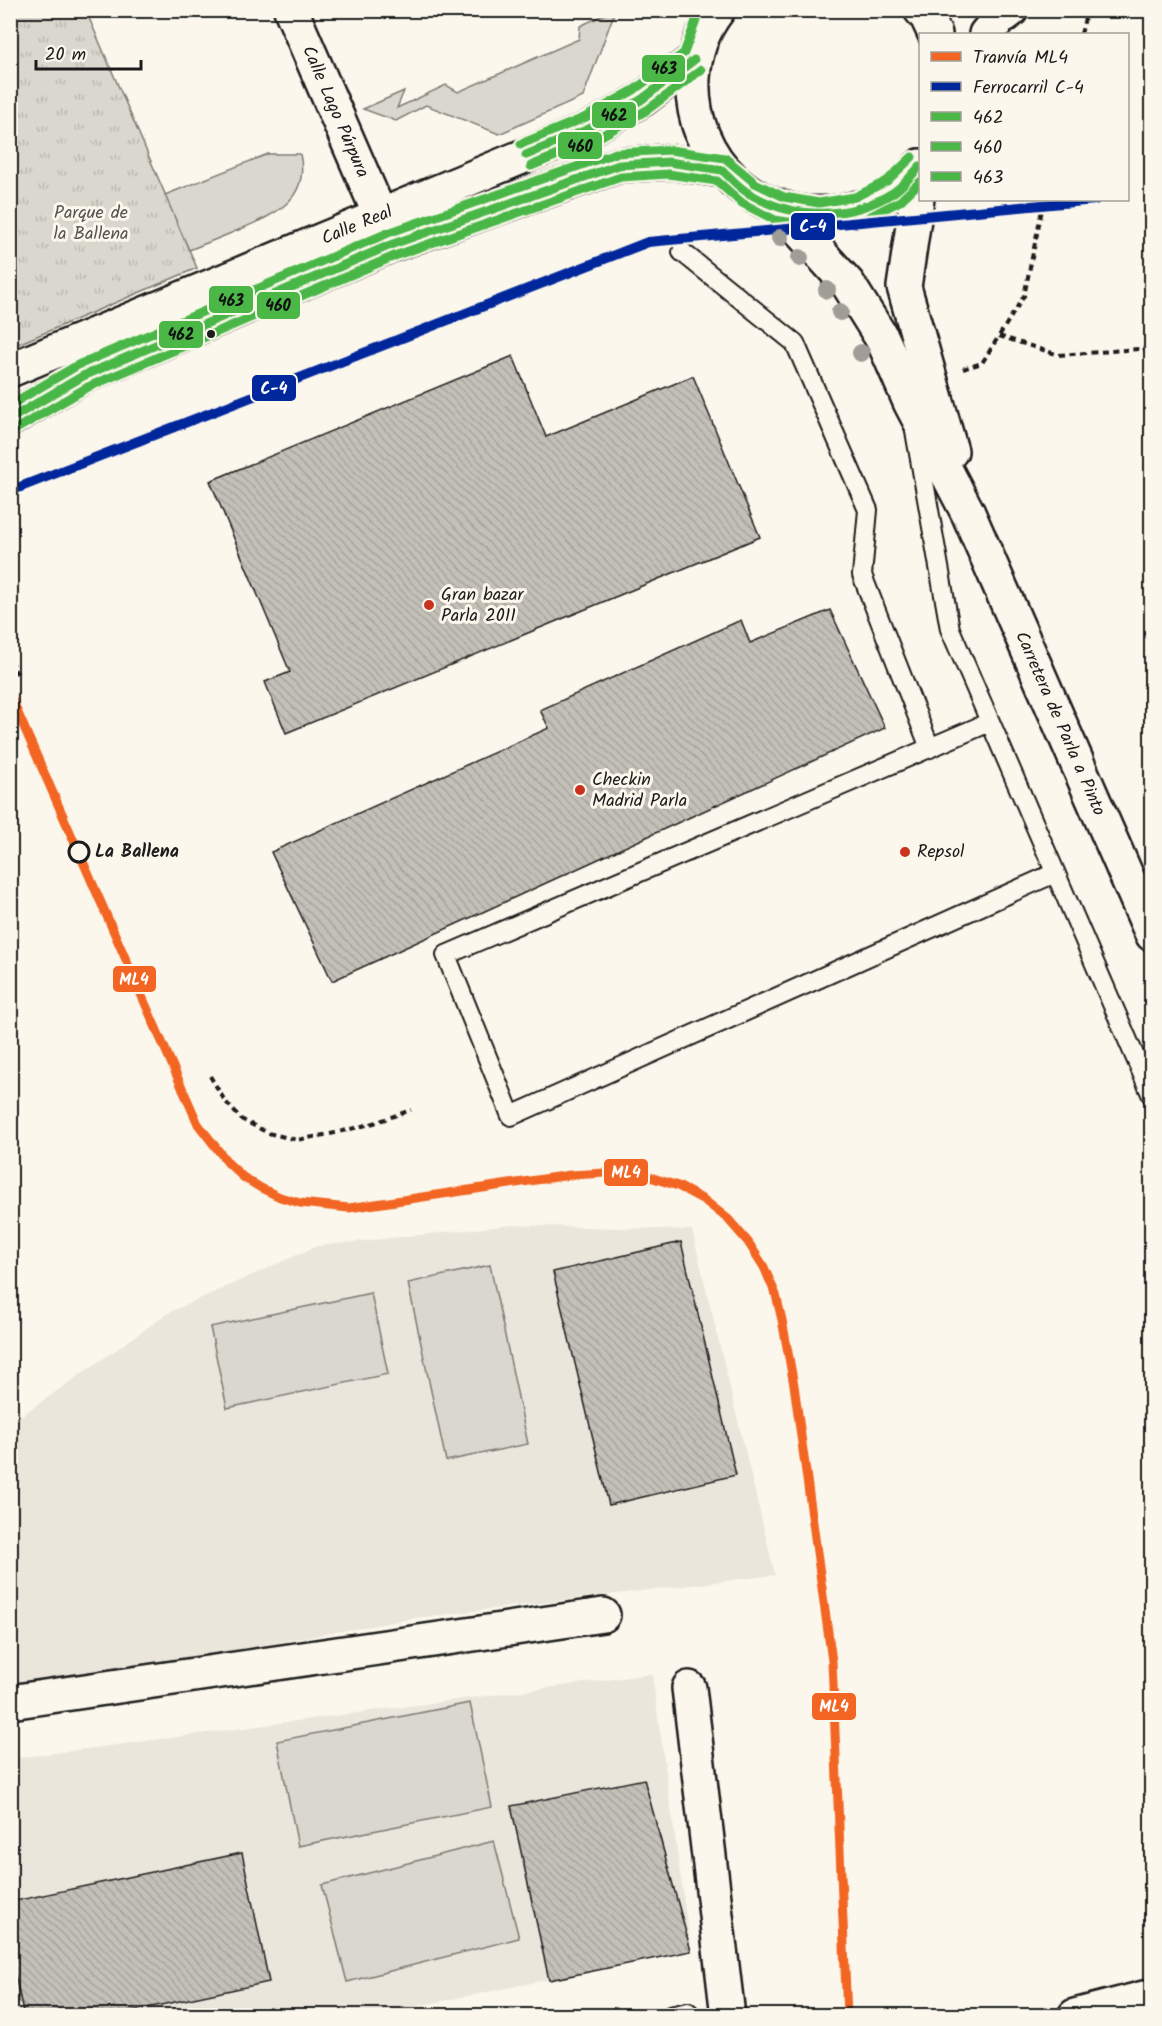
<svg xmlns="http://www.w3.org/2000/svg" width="1162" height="2026" font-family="Kalam,sans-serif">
	<defs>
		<pattern id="park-tufts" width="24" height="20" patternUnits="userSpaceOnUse" patternTransform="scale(1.5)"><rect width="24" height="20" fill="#dad7ce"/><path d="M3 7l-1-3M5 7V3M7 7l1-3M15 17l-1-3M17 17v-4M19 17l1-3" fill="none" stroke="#bab8b0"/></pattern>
		<pattern id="building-back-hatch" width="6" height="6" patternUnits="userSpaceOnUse" patternTransform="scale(1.5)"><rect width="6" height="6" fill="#c3c0b8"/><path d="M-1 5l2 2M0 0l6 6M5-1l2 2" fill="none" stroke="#a7a49e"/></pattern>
	</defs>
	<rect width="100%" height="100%" fill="#fbf7ec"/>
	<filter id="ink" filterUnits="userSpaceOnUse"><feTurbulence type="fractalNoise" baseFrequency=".0167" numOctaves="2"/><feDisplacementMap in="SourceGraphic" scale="12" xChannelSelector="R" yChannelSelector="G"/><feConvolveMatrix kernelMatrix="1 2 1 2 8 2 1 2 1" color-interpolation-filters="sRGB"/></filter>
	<g filter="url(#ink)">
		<path fill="#eae6dc" d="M512,1225l180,5 83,345 -359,43 -405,71v-266l159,-111 147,-66z
			M652,1674l39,277 -319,64h-361l-1,-256z"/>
		<path fill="url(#park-tufts)" stroke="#7b7a75" stroke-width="1.5" d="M11,11h75l111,257 -186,79z"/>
		<path fill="#dad7ce" stroke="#7b7a75" stroke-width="1.5" d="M612,11h3l-32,86 -84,37 -73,-29 -30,16 -33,-12 41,-18 -7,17 49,-23 12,7 121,-53 1,-13z
			M268,154h32c10,45 -24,60 -59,75 -17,7 -34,14 -52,21l-24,-55z
			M490,1265l38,179 -82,17 -38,-178z
			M371,1293l17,81 -161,34 -17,-81z
			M470,1703l22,104 -194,39 -21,-105z
			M494,1841l25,97 -172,44 -25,-97z"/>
		<path fill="url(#building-back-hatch)" stroke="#1c1c1c" stroke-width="1.5" d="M513,356l33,81 147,-61 67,161 -474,196 -21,-51 25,-10 -80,-191z
			M830,610l55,118 -553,253 -61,-129 278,-124 -9,-18 201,-90 9,23z
			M681,1242l55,233 -127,30 -56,-233z
			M644,1779l47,172 -142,29 -38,-174z
			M242,1853l27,129 -160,34h-85l-14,-64v-50z"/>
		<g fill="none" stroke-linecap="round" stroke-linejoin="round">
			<defs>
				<path id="service" d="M682,252l113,91 73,167 -6,65 68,173
					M915,431l35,198 202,467
					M990,722l-544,233 65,161 544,-243
					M670,2016l18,-4 4,4"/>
				<g id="minor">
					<path id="s1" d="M291,10l89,205"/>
					<path d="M689,1688l39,328"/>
					<path d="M10,1702l593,-87"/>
					<path d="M1075,2016l77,-20"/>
				</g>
				<g id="tertiary">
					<path id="s2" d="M10,370l579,-241 52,-29 53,-40"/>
					<path d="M10,419l73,-43 310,-132 226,-79 50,-3 53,8"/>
				</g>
				<g id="primary">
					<path d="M718,10c-16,21 -23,42 -25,68 -4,82 64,146 146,134 19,-3 39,-9 55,-21 10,-6 18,-17 26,-25"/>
					<path d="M921,10l6,7 8,17"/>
					<path d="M986,34l13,-15 12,-9"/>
					<path d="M920,178l-16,109 47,164"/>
					<path id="s3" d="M780,209l68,75 35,56 27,62 58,111 184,421"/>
				</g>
			</defs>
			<use href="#service" stroke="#1c1c1c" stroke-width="22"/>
			<use href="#minor" stroke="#1c1c1c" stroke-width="38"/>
			<use href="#tertiary" stroke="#1c1c1c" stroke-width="38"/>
			<use href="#primary" stroke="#1c1c1c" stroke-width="38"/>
			<path stroke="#1c1c1c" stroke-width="4" stroke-dasharray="6 4.5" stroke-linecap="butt" d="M1081,34l6,-24
				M999,336l60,19 93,-7
				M963,369l19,-6 42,-67 20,-96
				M10,660l7,14
				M210,1076l15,25 16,18 27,14 29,7 38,-7 39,-10 37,-13"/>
			<use href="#service" stroke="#fbf7ec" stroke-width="18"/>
			<use href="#minor" stroke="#fbf7ec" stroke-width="33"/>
			<use href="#tertiary" stroke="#fbf7ec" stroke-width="33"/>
			<use href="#primary" stroke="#fbf7ec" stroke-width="33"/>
			<defs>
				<path id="bus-1" d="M526,155l63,-26 52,-29 53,-40
					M722,170c9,8 17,18 28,24 44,26 101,26 144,-2 10,-7 18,-17 26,-26
					M10,419l73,-43 310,-132 226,-79 50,-3 53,8"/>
				<path id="bus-2" d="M531,166l63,-26 53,-30 54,-40
					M16,429l72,-42 309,-132 224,-78 47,-3 49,7 25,22 33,17 43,7 45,-7 37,-19 20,-19"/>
				<path id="bus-3" d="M521,144l63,-26 50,-28 50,-37 13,-35 5,-8
					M10,405l68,-40 310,-132 228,-80 54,-3 55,8 30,25 29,14 35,6 36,-6 32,-16 25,-24"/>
			</defs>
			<use href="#bus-1" stroke="#fbf7ec" stroke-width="14"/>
			<use href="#bus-2" stroke="#fbf7ec" stroke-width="14"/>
			<use href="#bus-3" stroke="#fbf7ec" stroke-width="14"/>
			<use href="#bus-1" stroke="#4ab747" stroke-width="9"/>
			<use href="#bus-2" stroke="#4ab747" stroke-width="9"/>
			<use href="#bus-3" stroke="#4ab747" stroke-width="9"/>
			<defs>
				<path id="rail-1" d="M10,491l638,-249 447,-42"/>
			</defs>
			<use href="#rail-1" stroke="#fbf7ec" stroke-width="15"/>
			<use href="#rail-1" stroke="#00289c" stroke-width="10"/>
			<defs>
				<path id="tram-1" d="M10,695l188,429 30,39 15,14 18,11 19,9 20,6 49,5 221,-33 54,-3 26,5 28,9 26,14 24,19 20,23 16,25 12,28 6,25 12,65 38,276 15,355"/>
			</defs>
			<use href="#tram-1" stroke="#fbf7ec" stroke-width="14"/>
			<use href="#tram-1" stroke="#f26522" stroke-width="9"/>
		</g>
		<g fill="#a09d97">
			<circle cx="780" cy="238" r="9"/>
			<circle cx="800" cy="258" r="9"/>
			<circle cx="827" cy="290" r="9"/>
			<circle cx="840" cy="312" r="9"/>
			<circle cx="861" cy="353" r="9"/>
		</g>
	</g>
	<circle fill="#1c1c1c" stroke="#fbf7ec" stroke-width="2" cx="211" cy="334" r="5"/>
	<g fill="#c8321e" stroke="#fbf7ec" stroke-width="2">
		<circle cx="429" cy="605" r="6"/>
		<circle cx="580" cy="790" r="6"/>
		<circle cx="905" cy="852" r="6"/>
	</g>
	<circle fill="#fbf7ec" stroke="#1c1c1c" stroke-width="3" cx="79" cy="852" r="10"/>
	<g text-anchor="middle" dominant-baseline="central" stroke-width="6" stroke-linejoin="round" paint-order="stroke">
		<g font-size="18" fill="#1c1c1c" stroke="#fbf7ec">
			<text stroke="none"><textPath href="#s1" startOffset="111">Calle Lago Púrpura</textPath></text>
			<text stroke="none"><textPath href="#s2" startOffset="376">Calle Real</textPath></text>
			<text stroke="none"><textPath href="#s3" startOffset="590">Carretera de Parla a Pinto</textPath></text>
		</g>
		<g font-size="18" fill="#555451" stroke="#fbf7ec">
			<text x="91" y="213">Parque de<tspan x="91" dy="21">la Ballena</tspan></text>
		</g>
		<g font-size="18" fill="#1c1c1c" stroke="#fbf7ec" text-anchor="start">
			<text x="441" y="595">Gran bazar<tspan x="441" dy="21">Parla 2011</tspan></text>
			<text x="592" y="780">Checkin<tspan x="592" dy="21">Madrid Parla</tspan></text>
			<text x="917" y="852">Repsol</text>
		</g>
		<g font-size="18" font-weight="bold" fill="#1c1c1c" stroke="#fbf7ec" text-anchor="start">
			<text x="95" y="852">La Ballena</text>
		</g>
	</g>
	<g stroke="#fbf7ec" stroke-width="2">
		<rect x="641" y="54" width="45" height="29" rx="6" fill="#4ab747"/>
		<rect x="591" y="101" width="46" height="28" rx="6" fill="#4ab747"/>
		<rect x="557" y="131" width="46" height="29" rx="6" fill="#4ab747"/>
		<rect x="790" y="212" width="46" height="29" rx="6" fill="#00289c"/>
		<rect x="208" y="285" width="46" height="29" rx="6" fill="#4ab747"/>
		<rect x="256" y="291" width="45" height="29" rx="6" fill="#4ab747"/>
		<rect x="158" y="320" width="46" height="29" rx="6" fill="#4ab747"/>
		<rect x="251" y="374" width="46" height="28" rx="6" fill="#00289c"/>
		<rect x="112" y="965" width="45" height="28" rx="6" fill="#f26522"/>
		<rect x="603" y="1158" width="46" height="29" rx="6" fill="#f26522"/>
		<rect x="811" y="1692" width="46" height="29" rx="6" fill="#f26522"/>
	</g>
	<g font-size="16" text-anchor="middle" font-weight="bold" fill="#fff">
		<text x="813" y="232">C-4</text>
		<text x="274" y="394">C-4</text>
		<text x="134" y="985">ML4</text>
		<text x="626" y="1178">ML4</text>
		<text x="834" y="1712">ML4</text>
	</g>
	<g font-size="16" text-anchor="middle" font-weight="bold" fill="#111">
		<text x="664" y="74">463</text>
		<text x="614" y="121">462</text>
		<text x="580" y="152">460</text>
		<text x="231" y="306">463</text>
		<text x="278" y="311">460</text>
		<text x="181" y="340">462</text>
	</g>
	<rect width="1162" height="2026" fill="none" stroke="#fbf7ec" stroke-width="36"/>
	<rect x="18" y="18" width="1126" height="1990" fill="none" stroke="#1c1c1c" stroke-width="2" filter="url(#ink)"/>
	<rect x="919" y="33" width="210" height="168" fill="#fbf7ec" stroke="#a29f99" stroke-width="1.5"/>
	<rect x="931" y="52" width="30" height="9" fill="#f26522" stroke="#a29f99" stroke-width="1.5"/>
	<text x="973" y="63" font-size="18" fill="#1c1c1c">Tranvía ML4</text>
	<rect x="931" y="82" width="30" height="9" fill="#00289c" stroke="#a29f99" stroke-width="1.5"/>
	<text x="973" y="93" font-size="18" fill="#1c1c1c">Ferrocarril C-4</text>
	<rect x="931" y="112" width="30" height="9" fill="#4ab747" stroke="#a29f99" stroke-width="1.5"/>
	<text x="973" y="123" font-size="18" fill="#1c1c1c">462</text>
	<rect x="931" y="142" width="30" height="9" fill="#4ab747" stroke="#a29f99" stroke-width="1.5"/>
	<text x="973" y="153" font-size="18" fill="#1c1c1c">460</text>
	<rect x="931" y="172" width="30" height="9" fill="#4ab747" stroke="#a29f99" stroke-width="1.5"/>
	<text x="973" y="183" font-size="18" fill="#1c1c1c">463</text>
	<path d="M36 60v9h105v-9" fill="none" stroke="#1c1c1c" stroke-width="3"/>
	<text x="45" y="60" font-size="18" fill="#1c1c1c" stroke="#fbf7ec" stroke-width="4.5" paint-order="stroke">20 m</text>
</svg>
